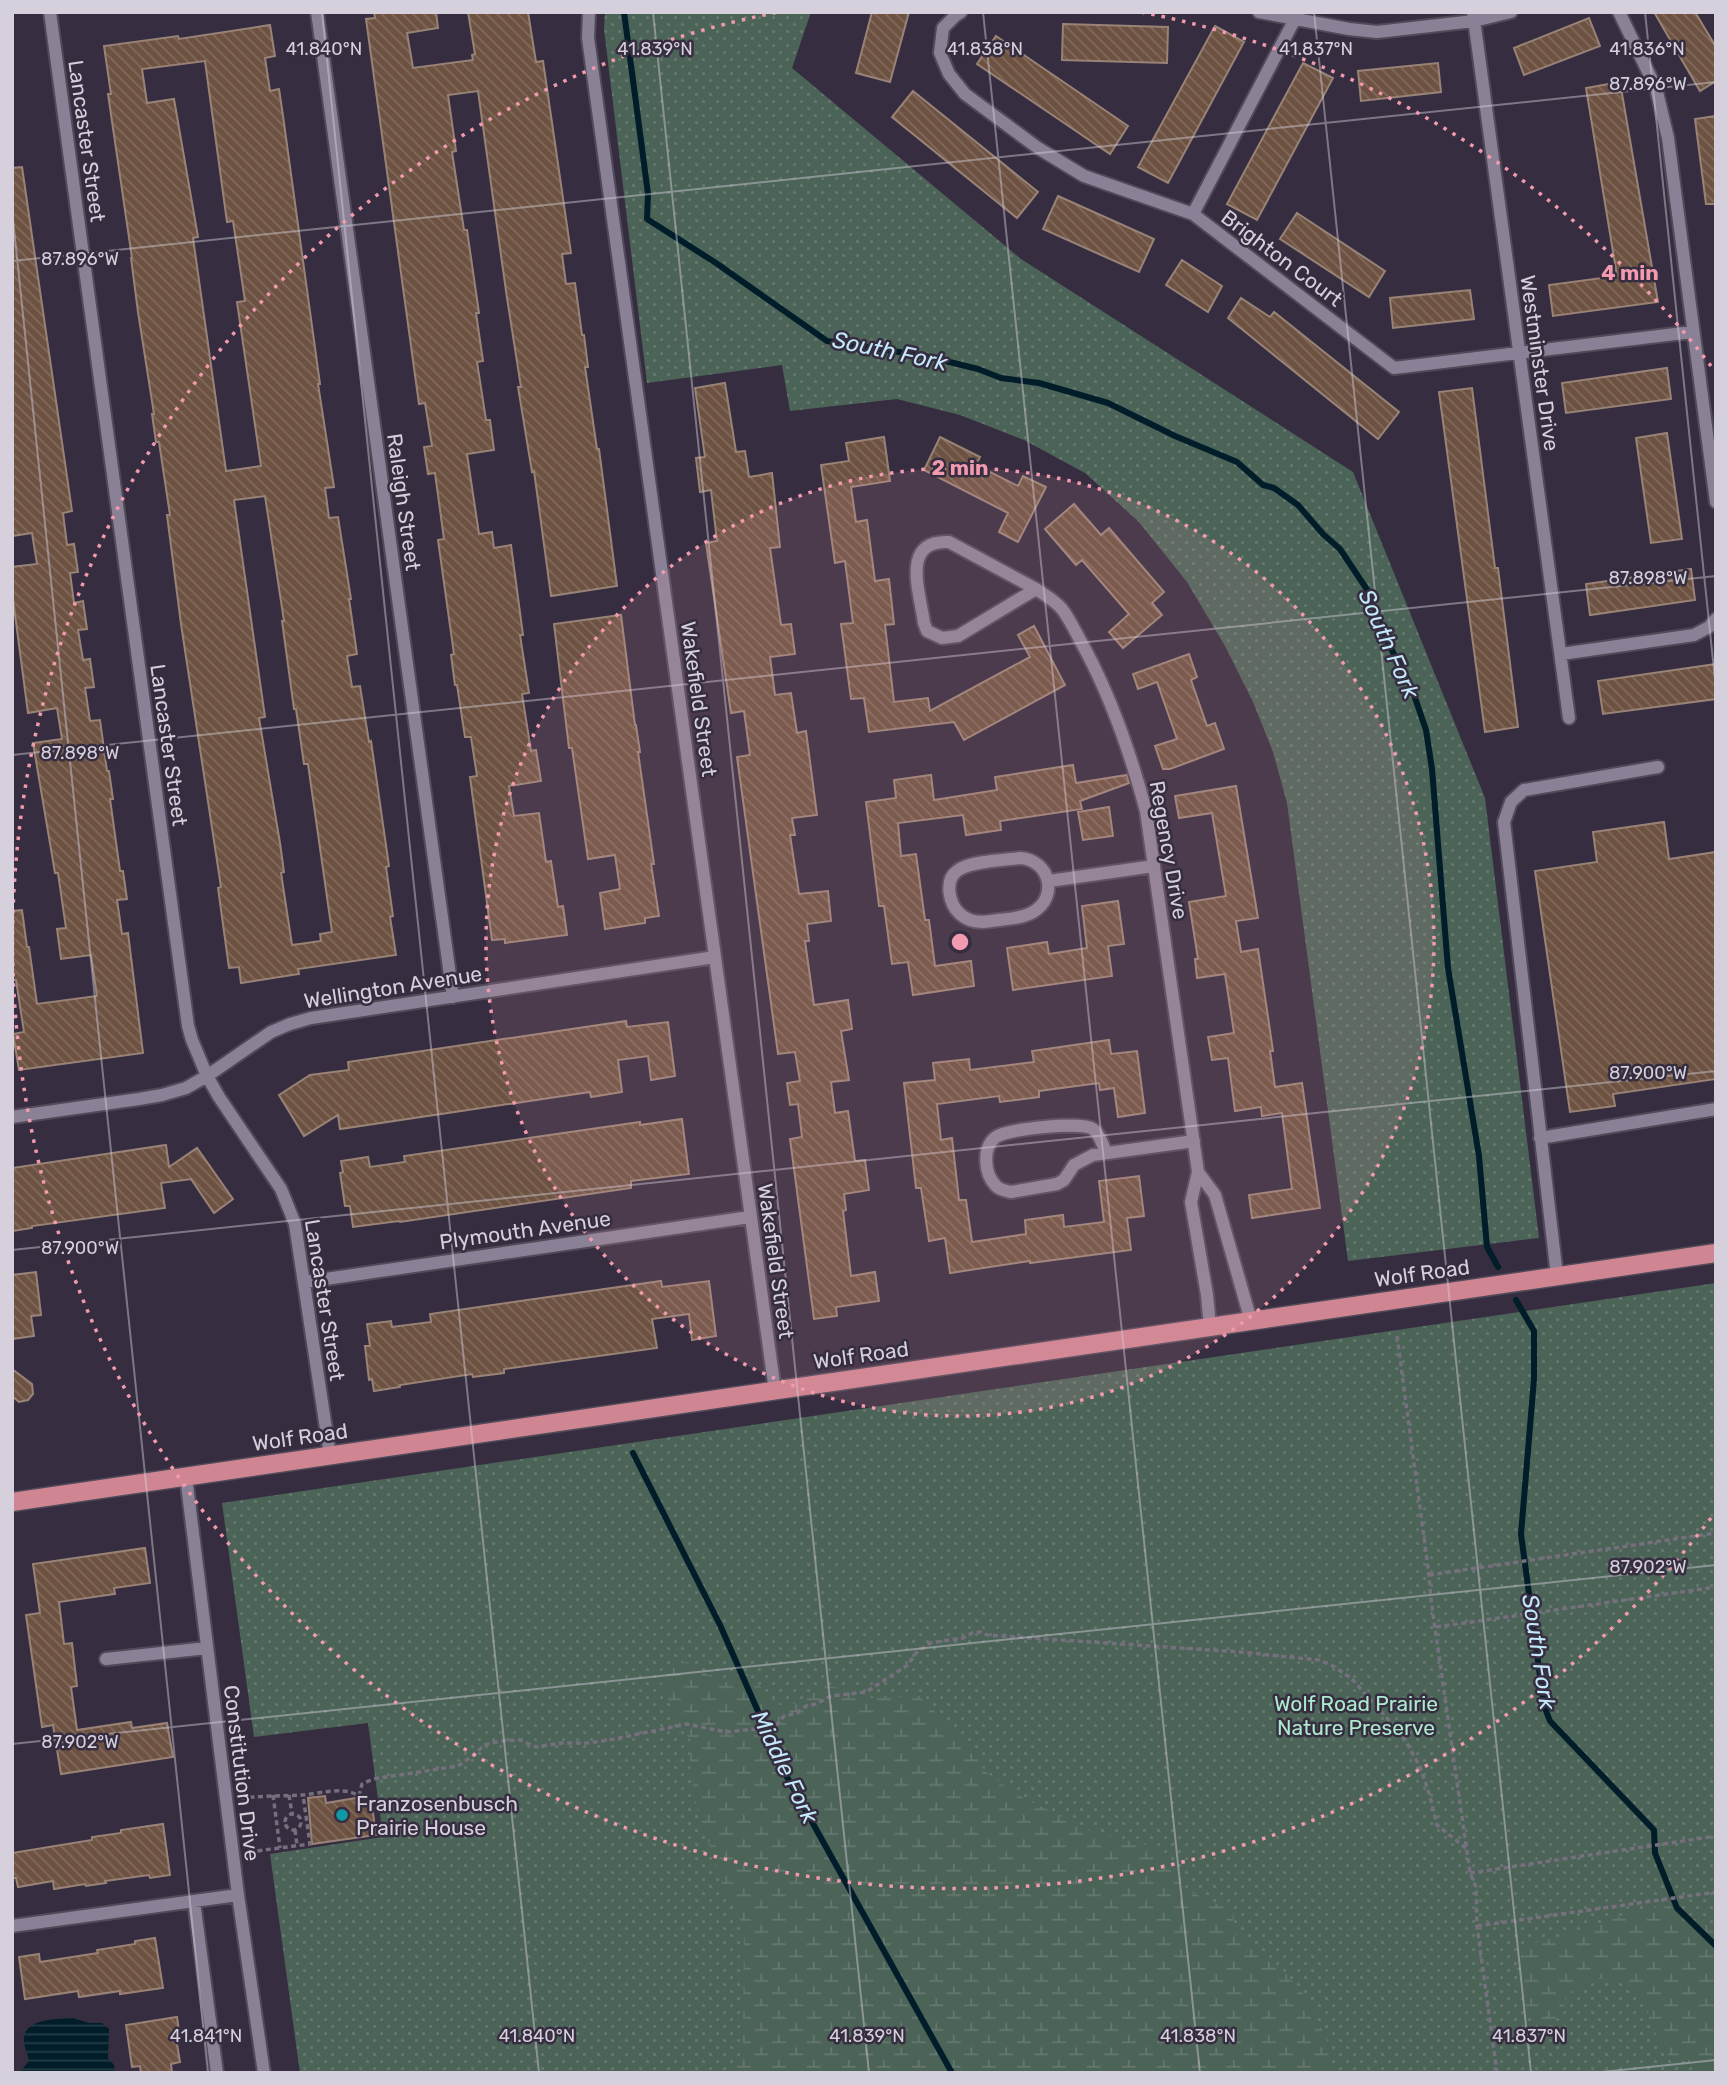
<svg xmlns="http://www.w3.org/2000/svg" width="1728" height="2085" font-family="Rubik,sans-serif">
	<defs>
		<pattern id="grass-dots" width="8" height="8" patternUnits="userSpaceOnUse" patternTransform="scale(1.75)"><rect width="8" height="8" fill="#4c6358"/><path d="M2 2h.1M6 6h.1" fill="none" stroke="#65786f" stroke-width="1.8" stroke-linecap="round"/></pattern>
		<pattern id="wetland-marsh" width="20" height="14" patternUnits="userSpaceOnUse" patternTransform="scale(1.75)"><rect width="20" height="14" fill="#4c6358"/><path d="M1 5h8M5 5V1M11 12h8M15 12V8" fill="none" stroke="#65786f"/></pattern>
		<pattern id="water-rules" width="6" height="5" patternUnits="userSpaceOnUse" patternTransform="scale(1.75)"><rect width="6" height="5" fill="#001d29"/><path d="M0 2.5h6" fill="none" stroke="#243d47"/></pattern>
		<pattern id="building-back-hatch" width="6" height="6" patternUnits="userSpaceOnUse" patternTransform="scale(1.75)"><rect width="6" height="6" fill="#6d5242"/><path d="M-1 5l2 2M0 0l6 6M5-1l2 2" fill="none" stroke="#816a5d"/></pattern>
	</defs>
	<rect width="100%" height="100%" fill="#362e40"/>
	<path fill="url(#grass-dots)" d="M605,12h206l-19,56 229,191 332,213 132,326 54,440 -191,23 -61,-458 -14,-51 -20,-50 -28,-56 -38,-64 -49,-61 -53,-48 -61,-33 -64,-25 -63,-16 -107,12 -8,-46 -135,18 -43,-354z
		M1716,1283v790h-1416l-30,-219 113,-17 -15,-114 -114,14 -32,-234z"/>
	<path fill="url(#wetland-marsh)" d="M687,1662l31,19 13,2 5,-8 11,-1 33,31 15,-1 31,-18 24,3 22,9 47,-2 46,46 21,30 28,21 83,41 59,13 13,13 15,29 40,18 10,8 -2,17 48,35 27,31 22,47 2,28h-603l15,-15 1,-130 -20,-38 -13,-44 -11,-20 -10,-61 1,-24 -16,-24 -15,-39 3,-10z
		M1664,1905l40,16 12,13v139h-11l-9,-9 -26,-6 -20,-34 -4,-25 -25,-17 -31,-5 -24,19 -3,18 -19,12 -21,-23 -7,-33 15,-27 38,-8 41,-15z"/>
	<path fill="url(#water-rules)" d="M73,2018l16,5h13l7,6 -1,29 6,7 1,8h-96l10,-12c-1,-7 -6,-16 -5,-23 1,-20 35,-19 49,-20z"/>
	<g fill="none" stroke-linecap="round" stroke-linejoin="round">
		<path stroke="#001d29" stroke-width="6" d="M624,12l24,182 -1,25 69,44 111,78 98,15 53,13 23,9 38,5 69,20 67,33 62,26 26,23 11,3 24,17 25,29 17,15 28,42 20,52 23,43 15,44 6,39 16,199 31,188 8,91 11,20
			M1516,1300l18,31v48l-13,155 23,172 6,15 104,109 1,23 22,55 39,38
			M633,1453l87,172 67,152 165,296"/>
	</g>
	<path fill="url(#building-back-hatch)" stroke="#998377" stroke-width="2" fill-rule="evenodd" d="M374,12h62l2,16 -31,5 6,35 60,-8 -1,-5 3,-1 -7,-42h60l8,50 7,-1 28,192 -9,1 4,30 9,-1 7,52h2l4,32h-3l12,82h2l18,137 -66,10 -17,-125 -2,1 -14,-85h3l-14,-89 -29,-207 -30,4 8,56 -4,1 12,78h3l12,83h-3l7,48 -6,1 9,58h4l4,30 -27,4 12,80 13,-2 2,16 17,-3 12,90h-3l9,58 -7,1 9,57 5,-1 5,31 -32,5 5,30 25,-3 7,49 5,-1 7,46 5,-1 4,29 -62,8v-4l-13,1 -22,-163 7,-1 -6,-39h-6l-8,-52h-2l-4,-30 3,-1 -16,-114 6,-1 -9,-66 -7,1 -4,-27 8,-1 -7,-43 -6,1 -53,-385 9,-1z
		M872,12h37l-19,70 -34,-9z
		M1654,12h41l21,35v34l-16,10z
		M1589,18l11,28 -76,29 -10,-27z
		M1063,24l105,3 -1,36 -105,-3z
		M270,25l5,31 -10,2 5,33 9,-2 4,27 37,268h-2l16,103 -9,1 4,30 9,-1 13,82h-2l8,55 -10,2 5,31 8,-1 9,56 2,-1 18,125 -3,1 7,49 -3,1 6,38 -98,14 1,5 -58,9 -2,-16 -10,1 -11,-80 3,-1 -40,-263 -14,-109h3l-11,-73h-3l-4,-28h2l-16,-102 -7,-54h1l-24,-164h3l-7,-48 74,-10 1,3zM205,61l22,161 6,-1 12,80 -8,1 24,164 -35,5 -33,-233 5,-1 -24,-138 -27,4 -5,-34zM265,496l19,125h-2l12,88h2l8,55h4l24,168 -12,2 1,7 -29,4 -11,-72 3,-1 -4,-29 -21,-125 6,-1 -31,-217z
		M1215,26l29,16 -76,141 -30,-16z
		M996,36l132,90 -18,28 -133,-90z
		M1303,63l30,15 -76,142 -30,-16z
		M1438,63l3,29 -80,9 -3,-30z
		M1620,82l38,220 -105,14 -4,-31 68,-9 -31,-188z
		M913,91l125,101 -21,26 -125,-101z
		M1716,116v88h-10l-11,-85z
		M22,167l50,344 -9,2 4,32 7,-1 4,28 -8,1 4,30 9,-2 4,28 -9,1 5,30 7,-1 4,28 -9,1 5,33 10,-1 7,51h2l4,28h-3l10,72h3l4,28 -10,1 5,34 6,-1 15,120 -124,17 -6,-36 11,-2 -8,-52h-4v-69l10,-1 5,37h2l8,57 60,-8 -6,-41 -30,4 -4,-30 9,-1 -8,-55h-3l-22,-130 29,-4 -5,-31 -29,5 -16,-121v-25l25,-3 -5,-31 -20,3v-368z
		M1058,196l96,43 -15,33 -96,-43z
		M1297,213l88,58 -16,26 -89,-58z
		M1182,260l40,26 -14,26 -42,-27z
		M1470,290l4,29 -81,9 -3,-30z
		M1241,298l29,19 4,-5 125,100 -21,27 -150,-121z
		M1667,368l4,31 -105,14 -4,-30z
		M725,383l11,69 9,-1 4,26 23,-4 8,74 -10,1 11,77 10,-1 4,30 -25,3 5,38 16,-2 6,40 9,-2 11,84 -25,3 3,17h-5l9,59 29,-3 3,30 -24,3 2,17h-4l9,64 34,-5 4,29 -11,2 8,49 -18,2 4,31 13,-2 7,50 10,-1 4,30 -25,4 2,16 -3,1 8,65 24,-4 4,29 -43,6 1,9 -23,3 -24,-180 12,-2 -4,-33 -8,1 -3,-22 13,-2 -5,-29 -17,2 -41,-297 13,-2 -6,-44 -13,2 -25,-170 11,-2 -6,-51 -11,2 -4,-34 9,-1 -10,-69z
		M1472,388l23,180h3l20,159 -33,5 -46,-340z
		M1667,433l15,106 -31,4 -15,-105z
		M884,437l6,44 -39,6 5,35 11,-2 8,61 14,-2 5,45 -9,1 9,77 34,-4 2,13 100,-54 -12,-22 16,-9 31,59 -101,55 -10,-18 -85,10 -5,-34 -13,1 -10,-75 12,-1 -8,-62 -10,2 -14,-98 28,-4 -3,-18z
		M940,437l40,20 -4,8 42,21 5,-10 23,11 -28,55 -19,-10 9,-19 -84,-43z
		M1074,504l27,31 8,-7 55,64 -12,11 10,12 -39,33 -14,-16 20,-18 -47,-54 -6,5 -31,-36z
		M1691,569l4,31 -105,15 -4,-31z
		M621,615l14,110h1l4,27h-2l16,112h-3l8,52 -14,2v5l-40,6 -5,-36 20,-4 -5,-34 -27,4 -16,-111h-3l-15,-124z
		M1189,654l8,23 -6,3 16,46 8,-3 9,26 -54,20h-7l-8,-23 22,-7 -20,-57 -19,7 -5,-15z
		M1716,664v35l-113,15 -5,-33z
		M1073,765l3,18 51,-8 2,8 -49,18 2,8 -82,12 1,9 -35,5 -3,-20 -65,8 3,33 15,-2 9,66h4l6,46 36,-5 3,25 -61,9 -5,-33 -16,2 -8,-58h-5l-13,-104 30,-4 -2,-18 37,-5 3,25 63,-10 -2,-13z
		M1236,786l22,132 -22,3 5,31 17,-3 15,102h-3l5,36 27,-4 18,125 -68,10 -3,-23 43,-6 -10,-76 -20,3 -1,-9 -26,4 -7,-53 -16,2 -4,-23 26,-4 -9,-59 -28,4 -2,-19h3l-9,-57 37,-6 -14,-83 -33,5 -4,-22z
		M1109,807l4,29 -30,4 -5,-28z
		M1664,822l5,37 47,-7v227l-103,15 2,12 -45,6 -35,-241 62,-9 -4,-30z
		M1118,901l6,43 -16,2 4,30 -99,14 -6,-42 40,-6 2,12 38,-6 -5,-42z
		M626,1021l1,6 41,-5 7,54 -24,4 -3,-24 -30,4 4,32 -31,5 -1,-5 -250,37 -2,-14 -34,21 -25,-41 31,-20 39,-5 -1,-8z
		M1109,1040l2,14 26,-3 8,62 -27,4 -4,-29 -14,2 -1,-7 -60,8v6l-39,5 -1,-6 -62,8 4,36 11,-2 7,62h7l6,42 54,-8 -1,-14 38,-5 1,12 40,-5 -5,-41 40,-5 5,40 -17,2 4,32 -101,13v-2l-80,12 -5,-35 -16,3 -8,-53h-5l-12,-105 31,-3 -2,-17 36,-4 1,11 64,-8 -2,-11z
		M682,1119l7,55 -58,7v7l-231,34 -1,-1 -46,6 -3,-21h-5l-5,-33 3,-1 -2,-11 27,-4 2,10 35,-5 -1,-6 236,-34v3z
		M166,1145l3,22 28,-19 36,51 -19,14 -23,-34 -30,4 4,25 -133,18v2l-20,3v-63z
		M36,1272l5,43 -10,1 3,20 -22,3v-64z
		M661,1281l1,6 47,-6 7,55 -24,4 -3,-26 -37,5 5,29 -153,21v4l-31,4 -1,-3 -72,11v2l-26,4 -2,-12 -3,1 -4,-34h5l-3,-22 24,-3 1,6 39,-5 -1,-8z
		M12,1369l20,15 1,10 -5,6 -9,2 -7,-6z
		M145,1548l5,35 -36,5 1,6 -56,8 5,42 8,-1 5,43 -6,1 6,43 54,-8 1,6 35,-5 6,34 -112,17 -8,-49 -11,2 -16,-112 14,-2 -7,-49z
		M325,1796l1,7 30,-5v5l11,-1 1,4 4,-1 4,30 -64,9 -4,-46z
		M163,1824l7,51 -20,3 -1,-3 -44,6 1,2 -20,3 -1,-2 -31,5 -1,-8 -35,6 -2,-9h-4v-25l80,-13v-3l29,-4v-3z
		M155,1938l8,50 -43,6v-3l-41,6 -1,-6 -53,8 -6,-42 20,-3 1,8 58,-9 -1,-3 38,-6v-3z
		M177,2017l3,21h-4l4,24 -9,2 1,9h-31l-1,-7 -8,1 -6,-42z"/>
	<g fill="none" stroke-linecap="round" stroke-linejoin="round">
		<defs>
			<path id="minor" d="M50,12l138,1014 4,14 15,36 12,21 62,92 14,35 35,231
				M317,12l136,985
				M589,12l-1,26 187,1353
				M961,12l-6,4 -12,12 -3,25 9,21 16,20 73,54 46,28 109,38 201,154 298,-36
				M1259,12l90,17 28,3 97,-11 37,-9
				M1473,12l96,706
				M1619,12l37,76 12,50 48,364
				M1193,214l105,-201
				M1036,589l-78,47 -16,2 -15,-7 -3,-8c-4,-31 -24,-83 25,-81l87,47c9,6 19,12 26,20 9,12 16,28 24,42 27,51 45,104 60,160l52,361 -7,30 16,93 3,32
				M1561,654l133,-19 15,-8 7,-8
				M1020,858c30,2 39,39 13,54 -11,7 -29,7 -42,9 -11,2 -22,1 -31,-7 -11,-10 -16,-33 -3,-43 12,-10 48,-11 63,-13z
				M1049,881l105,-15
				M12,1117l127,-18 23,-4 24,-7 21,-12 64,-44 19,-8 21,-6 404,-61
				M1540,1138l176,-29
				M1106,1152c-4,-8 -6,-18 -13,-23 -12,-8 -86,0 -97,8 -14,10 -12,37 0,49 4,4 10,5 15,6l46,-8 7,-4 10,-15 19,-10 101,-14
				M1198,1172l17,23 36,126
				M1557,1276l-53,-454 7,-20 13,-12 134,-23
				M305,1282l445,-65
				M186,1477l52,418 26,178
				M106,1659l101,-11
				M194,1902l23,171
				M12,1926l226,-31"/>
			<path id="major" d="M12,1502l1704,-249"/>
		</defs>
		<use href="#minor" stroke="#514a59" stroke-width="16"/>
		<use href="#major" stroke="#514a59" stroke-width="21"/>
		<path stroke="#756f7e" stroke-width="3.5" stroke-dasharray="5 3.5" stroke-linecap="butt" d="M1397,1336l32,239 2,25 39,273 6,14 1,39 20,147
			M1429,1575l287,-42
			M1436,1627l280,-40
			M273,1795l7,53
			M289,1795l3,19
			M359,1796l3,-12 11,-5 85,-13 16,-11 10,-10 16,-4 20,-1 16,7 26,-4h26l21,-3 78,-16 39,8 49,-5 9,-11 13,-3 9,-7 10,-2 15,-8 35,-4 42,-27 8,-12 14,-10 33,-5 9,-5 9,-1 6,3 253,17 79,8 14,6 18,12 52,58 17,31 10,29 7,29 30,24
			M241,1798c20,-2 40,-2 60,-3 19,-1 49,-12 63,6
			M285 1822a8 8 0 1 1 16 0a8 8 0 1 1-16 0Z
			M295,1830l2,15
			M249,1852l61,-8 -7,-49
			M1470,1873l246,-37
			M1477,1926l239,-34"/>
		<use href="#minor" stroke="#8a8196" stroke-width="12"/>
		<use href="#major" stroke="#d08692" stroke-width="18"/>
	</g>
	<path fill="none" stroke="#d5d0db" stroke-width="2" stroke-opacity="0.45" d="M322,12l217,2061M653,12l216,2061M983,12l217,2061M1314,12l217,2061M1645,12l71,677M12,210l196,1863M12,261l1704,-179M12,755l1704,-179M12,1250l1704,-179M12,1744l1704,-179M1592,2073l124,-13"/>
	<circle cx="960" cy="942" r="474" fill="#f29aae" fill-opacity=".12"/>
	<g fill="none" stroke="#f29aae" stroke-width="3.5" stroke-dasharray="3.5 7">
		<circle cx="960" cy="942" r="474"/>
		<path d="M1711 1518A947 947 0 1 1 779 12M1141 12A947 947 0 0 1 1711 366"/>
	</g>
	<circle fill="#0f9aa8" stroke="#362e40" stroke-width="2.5" cx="342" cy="1815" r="7"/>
	<g text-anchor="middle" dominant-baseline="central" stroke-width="5" stroke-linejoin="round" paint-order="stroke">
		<g font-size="21" fill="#d5d0db" stroke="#362e40">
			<text transform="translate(87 141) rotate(82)">Lancaster Street</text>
			<text transform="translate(1282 258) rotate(37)">Brighton Court</text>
			<text transform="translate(1540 363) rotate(82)">Westminster Drive</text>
			<text transform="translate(404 502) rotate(82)">Raleigh Street</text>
			<text transform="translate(699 699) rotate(82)">Wakefield Street</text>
			<text transform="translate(169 745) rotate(82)">Lancaster Street</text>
			<text transform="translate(1169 850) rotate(80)">Regency Drive</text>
			<text transform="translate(393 987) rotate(-9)">Wellington Avenue</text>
			<text transform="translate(525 1230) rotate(-8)">Plymouth Avenue</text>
			<text transform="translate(776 1261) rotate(82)">Wakefield Street</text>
			<text transform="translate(1422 1273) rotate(-8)">Wolf Road</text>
			<text transform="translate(325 1300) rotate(81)">Lancaster Street</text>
			<text transform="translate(861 1355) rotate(-8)">Wolf Road</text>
			<text transform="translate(300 1437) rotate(-8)">Wolf Road</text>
			<text transform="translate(242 1773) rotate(83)">Constitution Drive</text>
		</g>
		<g font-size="21" fill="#adeacd" stroke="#362e40">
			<text x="1356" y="1703">Wolf Road Prairie<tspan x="1356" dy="24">Nature Preserve</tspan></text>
		</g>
		<g font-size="21" fill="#d5d0db" stroke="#362e40" text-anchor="start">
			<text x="356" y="1803">Franzosenbusch<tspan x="356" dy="24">Prairie House</tspan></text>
		</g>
		<g font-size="23" font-style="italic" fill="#c3e8f9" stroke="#362e40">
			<text transform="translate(890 351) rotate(12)">South Fork</text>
			<text transform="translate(1389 644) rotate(66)">South Fork</text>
			<text transform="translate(1539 1652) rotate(81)">South Fork</text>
			<text transform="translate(785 1767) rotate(64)">Middle Fork</text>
		</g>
	</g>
	<g font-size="18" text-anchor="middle" fill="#d5d0db" stroke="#362e40" stroke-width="5" stroke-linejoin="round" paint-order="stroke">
		<text x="324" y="55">41.840°N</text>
		<text x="655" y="55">41.839°N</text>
		<text x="985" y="55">41.838°N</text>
		<text x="1316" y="55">41.837°N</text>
		<text x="1647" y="55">41.836°N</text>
		<text x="1648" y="90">87.896°W</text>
		<text x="80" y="265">87.896°W</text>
		<text x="1648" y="584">87.898°W</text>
		<text x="80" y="759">87.898°W</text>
		<text x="1648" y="1079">87.900°W</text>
		<text x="80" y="1254">87.900°W</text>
		<text x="1648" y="1573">87.902°W</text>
		<text x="80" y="1748">87.902°W</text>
		<text x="206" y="2042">41.841°N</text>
		<text x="537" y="2042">41.840°N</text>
		<text x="867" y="2042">41.839°N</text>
		<text x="1198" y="2042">41.838°N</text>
		<text x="1529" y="2042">41.837°N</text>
	</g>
	<circle cx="960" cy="942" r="10" fill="#f29aae" stroke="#362e40" stroke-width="3.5"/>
	<g font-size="21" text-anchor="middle" font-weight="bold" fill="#f29aae" stroke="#362e40" stroke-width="5" stroke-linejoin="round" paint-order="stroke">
		<text x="1630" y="280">4 min</text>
		<text x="960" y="475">2 min</text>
	</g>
	<rect width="1728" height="2085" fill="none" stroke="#d5d0db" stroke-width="28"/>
</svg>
